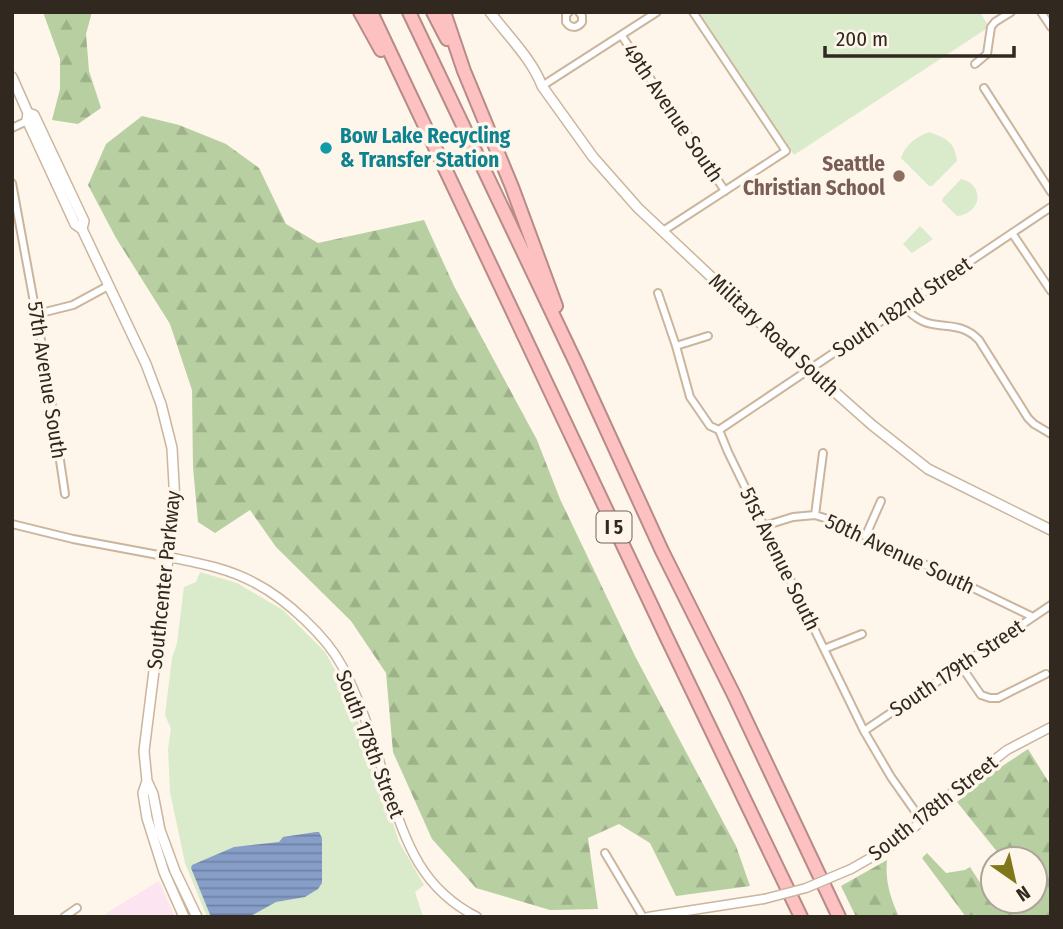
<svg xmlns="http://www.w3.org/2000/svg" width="1063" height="929" font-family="'Fira Sans Condensed',sans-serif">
	<defs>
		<pattern id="forest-firs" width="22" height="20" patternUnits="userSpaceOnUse" patternTransform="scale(1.75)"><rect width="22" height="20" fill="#b7cfa1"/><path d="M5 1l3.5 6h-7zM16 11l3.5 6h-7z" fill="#9eb28a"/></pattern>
		<pattern id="water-rules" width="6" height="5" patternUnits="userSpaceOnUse" patternTransform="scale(1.75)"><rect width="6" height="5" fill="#879fc8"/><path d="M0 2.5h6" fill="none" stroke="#6f82a2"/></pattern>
	</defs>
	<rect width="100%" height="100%" fill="#fef5eb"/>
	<path fill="#fce5f1" d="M159,881l16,36h-74l12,-8z"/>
	<path fill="#daebcb" d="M699,12h281l9,15 -195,128z
		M929,132c16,6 26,9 28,29l-25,25h-3l-28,-28c5,-14 15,-21 28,-26z
		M961,179c25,6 20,35 -4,37l-15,-15 1,-3z
		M920,226l13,13 -21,14 -9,-9z
		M200,572l37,11 46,27 42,42 22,39 28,77 24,74 25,43 -9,7 8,25h-216l-22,-54 -15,-71 -2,-43 3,-20 -6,-14 7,-57 5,-15 7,-56 12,-5z"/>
	<path fill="url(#forest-firs)" d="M43,12h49l-6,22 3,37 12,37 -23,16 -26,-4 8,-31v-30z
		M142,116l37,9 47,19 33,24 27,56 32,19 106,-23 30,66 83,154 23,59 75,157 101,190 14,40 -74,10 -26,-53 -31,-19 -31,14 10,71 -48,1 -74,-22 -44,-49 -39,-87 -7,-79 -35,-52 -75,-74 -26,-37 -35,23 -17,-11 -5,-55 -1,-77 -22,-66 -54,-86 -28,-53 18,-41z
		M1028,749l23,37v131h-85l-44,-59 5,-5 19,20 19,-3 5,-3 16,25 7,-5v14h42v-42h-32l-46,-57 35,-29z
		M887,860c-2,21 3,37 12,57h-43l-15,-31z"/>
	<path fill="url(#water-rules)" d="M316,832h3l3,6v45l-4,6 -13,8 -29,5 -27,15h-38l-20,-49 1,-3 42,-18 45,-5 4,-5z"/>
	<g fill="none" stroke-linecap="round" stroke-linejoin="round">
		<defs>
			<path id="minor" d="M569,12l-3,3v7c4,6 11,7 16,0v-6l-3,-4
				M1041,12l10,15
				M622,36l103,155
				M975,64l12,-10 4,-27 4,-5 16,-10
				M542,86l115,-74
				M984,88l67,104
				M12,128l15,-7
				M12,183l35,190 18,121
				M663,231l123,-80 -93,-139
				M1012,233l39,58
				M658,293l18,53 14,51 20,29 9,4 9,22 136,279 27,46 31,44
				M903,305c27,34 51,9 76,35l49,78 6,6 17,10
				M37,314l36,-9 35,-19
				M676,346l32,-10
				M719,430l332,-223
				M815,515l8,-62
				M12,524l61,15 96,18
				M764,526l29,-9 22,-2 22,7 196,95
				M866,535l15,-34
				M824,649l38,-15
				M961,666l20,29 9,3h8l48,-24
				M864,731l187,-126
				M605,853l38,64
				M64,917l13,-9"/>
			<path id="tertiary" d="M169,557c29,6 59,11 86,26 31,16 71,53 87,83 21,39 33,83 47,125 18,54 33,98 88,126
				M851,869l35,-20 22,-16 45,-41 54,-42 44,-23
				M648,917l116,-18"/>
			<path id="secondary" d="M490,12c17,23 42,47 52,74l51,71 45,51 171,161 63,56 56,44 123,61
				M12,77l16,36 6,2 50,106 -2,8
				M28,113l-1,7 48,104 7,5 64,135 15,40 11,44 3,55 -31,248 3,30 6,13 7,36 15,41 22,46
				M147,781l-4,12 4,25 17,54 20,45"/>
			<path id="motorway" d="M360,12l21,38
				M371,12l294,622 136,283
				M409,12l167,351 86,188 72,144 105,222
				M433,12l14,27
				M444,12l20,59 48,116 44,119"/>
		</defs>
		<use href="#minor" stroke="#cbb59d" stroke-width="10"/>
		<use href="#tertiary" stroke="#cbb59d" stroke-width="11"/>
		<use href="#secondary" stroke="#cbb59d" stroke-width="12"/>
		<use href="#motorway" stroke="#b68b88" stroke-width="16"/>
		<use href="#minor" stroke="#fff" stroke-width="6"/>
		<use href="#tertiary" stroke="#fff" stroke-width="8"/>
		<use href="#secondary" stroke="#fff" stroke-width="9"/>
		<use href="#motorway" stroke="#fec1c1" stroke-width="12"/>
		<defs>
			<path id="tertiary-bridge" d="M764,899l42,-11 45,-19"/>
		</defs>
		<use href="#tertiary-bridge" stroke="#cbb59d" stroke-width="11" stroke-linecap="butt"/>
		<use href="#tertiary-bridge" stroke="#fff" stroke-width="8"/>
	</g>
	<circle fill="#0f9aa8" stroke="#fef5eb" stroke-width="2.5" cx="326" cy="148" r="7"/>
	<circle fill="#8d6e63" stroke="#fef5eb" stroke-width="2.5" cx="899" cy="176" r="7"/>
	<g text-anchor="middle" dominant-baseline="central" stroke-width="7" stroke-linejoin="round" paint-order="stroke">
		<rect fill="#fef5eb" stroke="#6e665c" stroke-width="2" x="596.5" y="511.5" width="35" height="31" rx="5"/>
		<g font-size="19" font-weight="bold" fill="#31281f">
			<text x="614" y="527">I 5</text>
		</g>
		<g font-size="21" fill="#31281f" stroke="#fef5eb">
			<text transform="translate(673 113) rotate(56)">49th Avenue South</text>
			<text transform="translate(902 307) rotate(-34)">South 182nd Street</text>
			<text transform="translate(774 335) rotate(43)">Military Road South</text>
			<text transform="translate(47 380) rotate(81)">57th Avenue South</text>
			<text transform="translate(900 554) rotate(25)">50th Avenue South</text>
			<text transform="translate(780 559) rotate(64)">51st Avenue South</text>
			<text transform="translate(164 580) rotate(-84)">Southcenter Parkway</text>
			<text transform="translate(957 668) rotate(-34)">South 179th Street</text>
			<text transform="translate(370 744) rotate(69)">South 178th Street</text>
			<text transform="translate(933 808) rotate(-38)">South 178th Street</text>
		</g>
		<g font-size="21" font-weight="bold" fill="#0d838f" stroke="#fef5eb" text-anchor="start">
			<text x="340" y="136">Bow Lake Recycling<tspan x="340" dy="24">&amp; Transfer Station</tspan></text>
		</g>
		<g font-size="21" font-weight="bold" fill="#785e54" stroke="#fef5eb" text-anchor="end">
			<text x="885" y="164">Seattle<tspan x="885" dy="24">Christian School</tspan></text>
		</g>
	</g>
	<rect width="1063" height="929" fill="none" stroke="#31281f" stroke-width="28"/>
	<g transform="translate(1014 880) rotate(146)"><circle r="33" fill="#fef5eb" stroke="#aca399" stroke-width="2"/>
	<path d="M0-5L12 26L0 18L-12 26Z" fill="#80771b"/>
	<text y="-10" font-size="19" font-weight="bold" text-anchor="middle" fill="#31281f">N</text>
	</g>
	<path d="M825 46v10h189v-10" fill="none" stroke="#31281f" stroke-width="3.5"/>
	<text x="836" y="46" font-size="21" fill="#31281f" stroke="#fef5eb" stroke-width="5" paint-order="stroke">200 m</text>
</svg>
